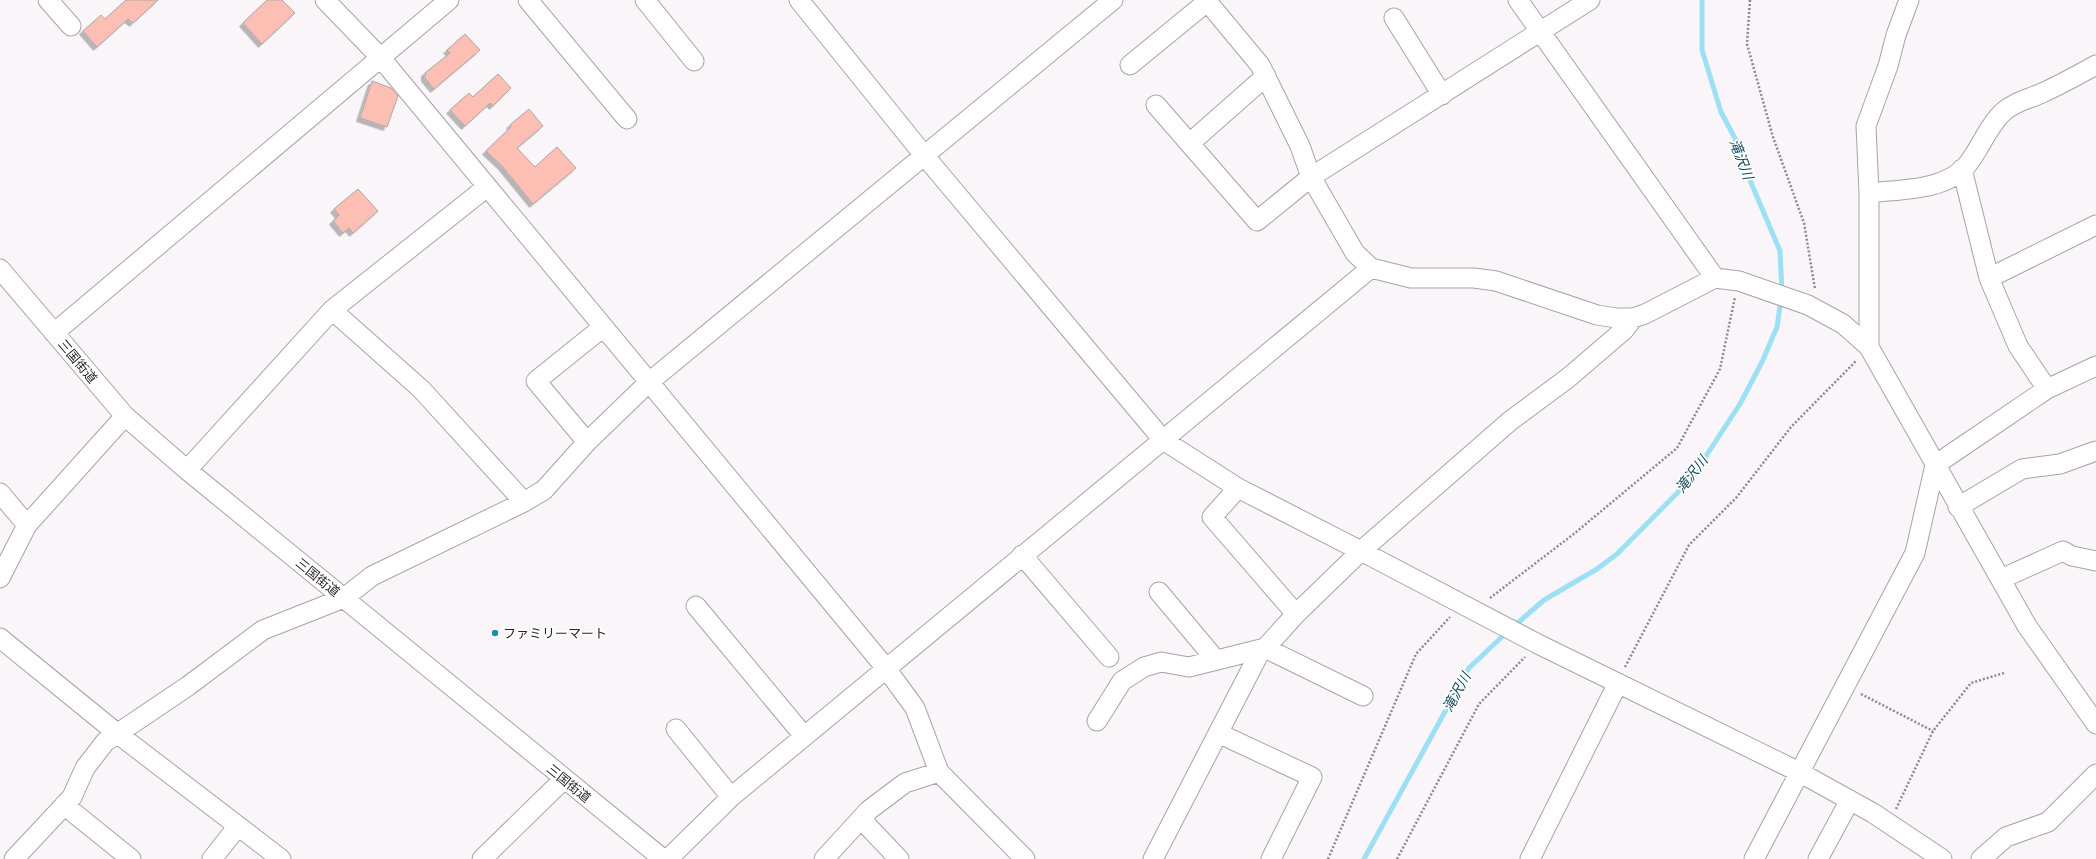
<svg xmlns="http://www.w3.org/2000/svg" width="2096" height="859" font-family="'Open Sans','Noto Sans JP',sans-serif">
	<defs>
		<filter id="shadow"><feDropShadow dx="-3.5" dy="3.5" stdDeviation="0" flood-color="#0004"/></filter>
	</defs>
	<rect width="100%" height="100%" fill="#f9f5f9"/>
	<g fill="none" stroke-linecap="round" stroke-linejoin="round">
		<path stroke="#9de0f5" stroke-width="5" d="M1702,0v50l19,62 18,34 5,20 36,85 2,41
			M1513,627l31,-27 53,-31 20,-15 74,-75 49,-75 22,-42 15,-35 4,-28
			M1364,859l105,-191 38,-36"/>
	</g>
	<path fill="#fdbfb3" stroke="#aca6a5" filter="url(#shadow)" d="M126,0h32l-25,23 -5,-4 -31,28 -14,-16 18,-16 4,4z
		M267,0h15l13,13 -33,31 -19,-21z
		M465,34l15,16 -46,39 -9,-11v-5l25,-20 -3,-3z
		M498,74l13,14 -18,18 -3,-3 -25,23 -15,-16 19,-17 4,4z
		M372,81l19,7 7,8 -11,31 -27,-9z
		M529,109l14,17 -26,22 18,19 22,-20 19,21 -43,36 -31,-38 -16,-15 25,-24 -1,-2z
		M358,189l20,22 -25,22 -4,-5 -6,5 -10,-12 6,-6 -5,-6z"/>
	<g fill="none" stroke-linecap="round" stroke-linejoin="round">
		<defs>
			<path id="minor" d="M48,0l23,26
				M325,0l55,57 505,610 30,41 24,64 86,87
				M528,0l99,119
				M645,0l49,61
				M799,0l124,154 240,286 75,48 123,63 177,93 261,128 74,41 69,46
				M1206,0l54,65 40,81 11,31 44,76 16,15 40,10h63l22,3 101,34 19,3h17l12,-4 70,-36 24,3 69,24 35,19 26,23 158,279 69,98
				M1518,0l197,278
				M1394,18l48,77
				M1130,65l78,-64
				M1156,105l101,116 54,-44 279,-177
				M1190,143l76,-67
				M1962,169l27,109 29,68 29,43
				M1869,193c32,-4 76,-2 98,-28 14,-17 20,-38 36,-53 11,-10 26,-13 39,-19 18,-8 36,-18 54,-28
				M0,269l125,147 62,54 476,389
				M1989,278l107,-53
				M332,310l89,79 103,113
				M54,333l395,-333
				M1869,347v-154l-3,-67 22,-60 8,-31 13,-35
				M587,442l-51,-61 66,-53
				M187,470l145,-160 155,-123
				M1238,488l-26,29 84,97
				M0,493l27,32
				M1958,507l64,-38 38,-5 36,-13
				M1022,555l87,102
				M0,578l27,-53 98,-109
				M2001,579l62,-28 9,5 24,5
				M1159,592l57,68
				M696,606l108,130
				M0,638l118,96 163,125
				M1097,721l25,-40 22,-14 17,-5 28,5 76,-19 98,48
				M676,729l55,68
				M1218,733l94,44 -41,82
				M64,805l67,54
				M861,819l38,40
				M14,859l58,-62 13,-29 20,-26 83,-56 75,-56 81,-32 28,-22 152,-74 20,-12 43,-48 61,-59 465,-383
				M212,859l26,-33
				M482,859l82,-80
				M668,859l63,-62 640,-529
				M824,859l45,-49 36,-27 34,-11
				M1153,859l105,-203 38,-42 65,-63 149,-130 58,-43 56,-48 9,-12
				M1530,859l88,-176
				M1754,859l161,-306 20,-88 112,-76 49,-23
				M1818,859l32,-59
				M1981,859l25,-22 42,-15 48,-48"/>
		</defs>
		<use href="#minor" stroke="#a7a3a7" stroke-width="21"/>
		<path stroke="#8c898c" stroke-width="2.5" stroke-dasharray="2 2" stroke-linecap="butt" d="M1750,0l-3,44 26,93 31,86 11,66
			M1490,598l85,-65 102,-85 43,-79 15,-72
			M1625,667l64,-122 47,-47 55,-71 65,-66
			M1861,694l72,37
			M1896,809l37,-78 38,-48 33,-10
			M1328,859l88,-205 34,-37
			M1397,859l82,-155 46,-47"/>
		<use href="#minor" stroke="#fff" stroke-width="19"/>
	</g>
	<circle fill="#258bb4" stroke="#fff" stroke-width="1.5" cx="495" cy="633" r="4"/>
	<g text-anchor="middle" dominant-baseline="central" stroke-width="3.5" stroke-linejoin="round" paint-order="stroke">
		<g font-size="13" fill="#262426" stroke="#fff">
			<text transform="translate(78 361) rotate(50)">三国街道</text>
			<text transform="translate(318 577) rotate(39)">三国街道</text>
			<text transform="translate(569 783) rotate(39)">三国街道</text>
		</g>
		<g font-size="13" fill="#262426" stroke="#fff" text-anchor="start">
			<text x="503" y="633">ファミリーマート</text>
		</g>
		<g font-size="14" font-style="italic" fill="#174d5c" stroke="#fff">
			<text transform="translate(1742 159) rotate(69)">滝沢川</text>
			<text transform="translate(1691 474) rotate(-52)">滝沢川</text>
			<text transform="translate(1456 692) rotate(-61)">滝沢川</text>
		</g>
	</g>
</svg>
